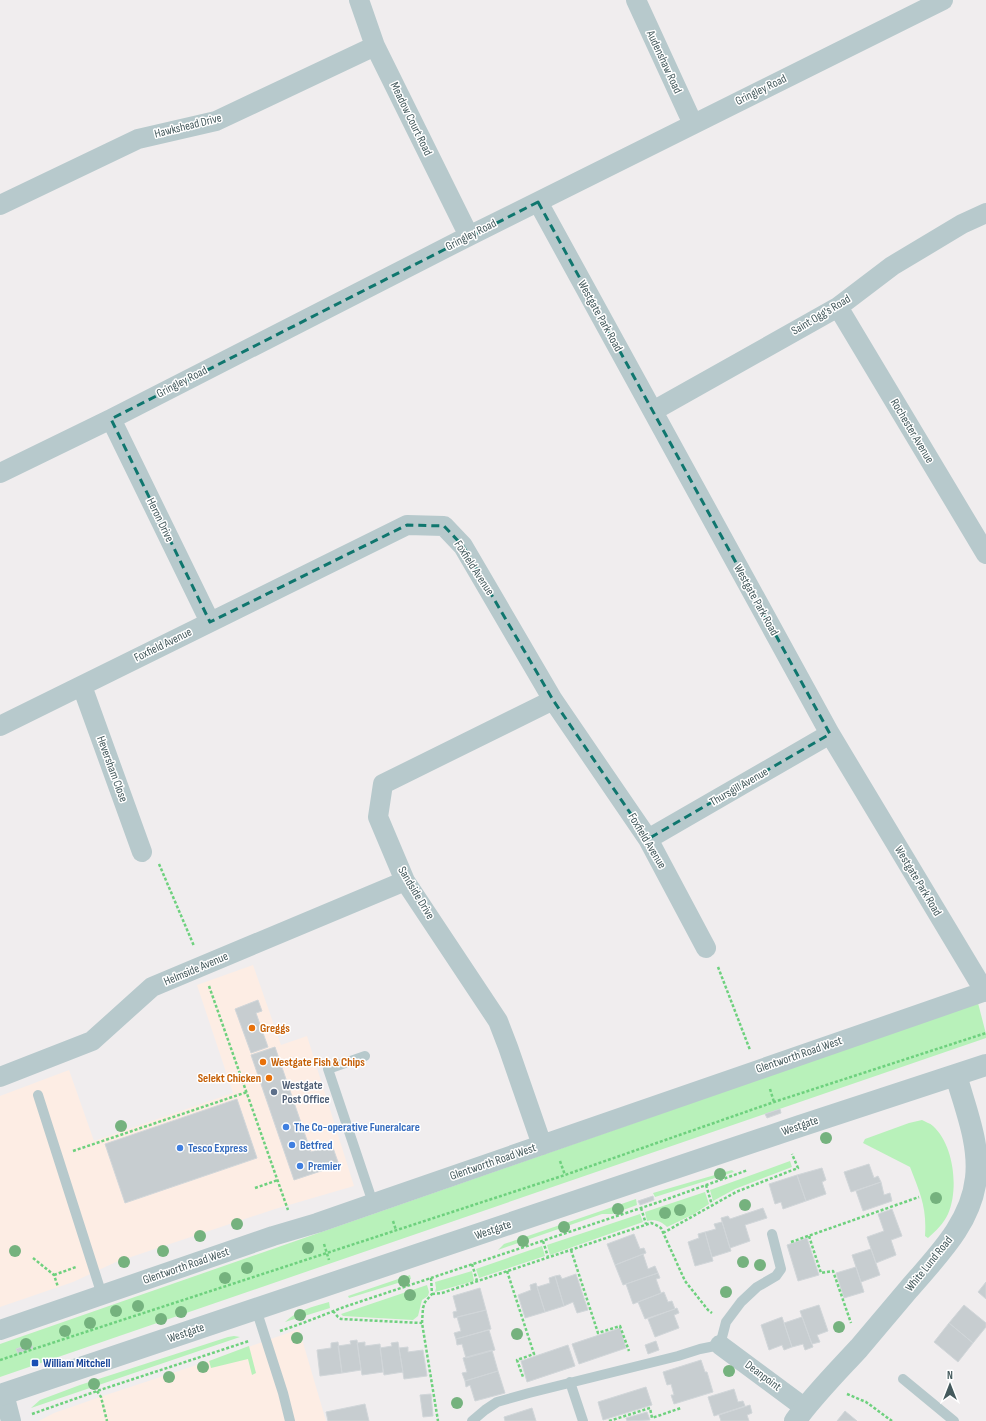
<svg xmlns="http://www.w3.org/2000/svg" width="986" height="1421" font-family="'Sofia Sans Condensed',sans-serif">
	<rect width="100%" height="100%" fill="#f0edee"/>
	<path fill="#fdede4" d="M253,965l28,80 26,-9 47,150 -79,23 -159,53 -43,20 -73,25v-211l69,-26 25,71 139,-48 -36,-108z
		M299,1329l27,92h-287l15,-8 52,-18 103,-34z"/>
	<path fill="#b8f1ba" d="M978,1003l8,31v4l-986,339v-33z
		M922,1120c3,2 8,3 11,6 21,19 26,63 15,88 -4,9 -12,17 -20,24l-3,-2c2,-29 -5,-43 -15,-69l-47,-24 2,-4 44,-16z
		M790,1161l2,6 -57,22 -22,12 -3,-11z
		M732,1170l2,2 -79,25 -2,-4z
		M705,1192l4,12 -17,11 -25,12c-5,-5 -12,-8 -20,-6l-2,-9z
		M636,1199l1,6 -25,9h-10l-104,36 6,-6z
		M640,1214l3,8 -93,33 -3,-10z
		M542,1246l3,10 -66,22 -3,-9z
		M472,1271l2,10 -39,11 1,-4 -1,-6z
		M410,1275l1,4 -62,19 -1,-2z
		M427,1285l2,7 -1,4 -6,4 -4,16 -5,4 -70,-4 -2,-2z
		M329,1302l1,6 -45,14c12,-12 28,-15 44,-20z
		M234,1336l6,1 -209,71 9,-8 40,-15 148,-48z
		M249,1346l7,27 -4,2 -4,-16 -37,9 -2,-7z"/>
	<path fill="#c7cdd0" stroke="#d1d6d9" d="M258,1000l4,11 -6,2 12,34 -17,6 -16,-44z
		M275,1047l36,105 21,-7 7,20 -45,15 -43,-125z
		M237,1099l20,59 -132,45 -20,-59z
		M780,1109l1,4 -14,5 -2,-4z
		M869,1164l5,14 4,-2 3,6 -30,10 -7,-20z
		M822,1168l4,12 -4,2 4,12 -20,7 -9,-26z
		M797,1175l9,26 -23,8 -2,-7 -6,2 -6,-20z
		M881,1182l3,13 6,-2 2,8 -29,10 -7,-20z
		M653,1196l1,4 -14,5 -2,-4z
		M763,1208l4,10 -22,7 5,16 -20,7 -9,-30 7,-2 2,3z
		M892,1209l10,27 -11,4 5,15 -20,8 -9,-26 17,-6 -6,-17z
		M722,1222l9,29 -19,6 -7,-25 11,-3 -2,-5z
		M705,1232l8,29 -18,5 -7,-24 11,-4 -1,-4z
		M634,1234l6,15 4,-1 2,5 -31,12 -8,-21z
		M807,1238l12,37 -21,6 -11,-36z
		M871,1249l9,26 -19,7 -9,-27z
		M643,1254l5,15 7,-3 3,7 -35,12 -8,-20z
		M856,1267l8,25 -20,6 -8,-25z
		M658,1273l2,5 -4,1 5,14 -28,11 -7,-20z
		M576,1274l12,36 -11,3 -4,-11 -9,4 -9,-30 5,-1 2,4z
		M555,1276l9,30 -19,6 -8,-25 13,-4 -1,-5z
		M986,1282v17l-8,-7z
		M536,1283l9,29 -20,6 -7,-23 13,-5 -1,-5z
		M480,1288l6,22 -32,8 -1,-6 4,-1 -4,-15z
		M664,1292l4,10 4,-1 3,8 -30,10 -7,-17z
		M819,1305l9,26 -11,4 3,7 -8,2 -12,-33z
		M964,1305l22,18v4l-13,16 -24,-20z
		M677,1308l2,5 -5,2 5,13 -24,9 -7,-18z
		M486,1310l5,19 -35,10 -2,-6 7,-2 -4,-14z
		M782,1317l10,30 -8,3 -2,-5 -13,5 -8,-25z
		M802,1317l11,30 -8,3 -2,-6 -11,3 -8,-24z
		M949,1323l24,20 -15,19 -24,-20z
		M620,1328l6,20 -47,16 -7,-20z
		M489,1330l6,20 -29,8 -4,-14 -5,1 -1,-6z
		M357,1340l4,30 -19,3 -4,-27 13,-2 -1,-3z
		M656,1341l3,9 -11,4 -3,-9z
		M338,1342l4,31 -22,3 -3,-26 14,-2v-5z
		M365,1342v4l15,-2 3,28 -21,3 -5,-32z
		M398,1342l5,30 -19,3 -4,-27 12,-2 -1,-3z
		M31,1344l2,4 -15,5 -2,-4z
		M568,1345l7,21 -48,16 -6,-21z
		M408,1347v5l15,-2 4,26 -23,3 -5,-31z
		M492,1350l6,21 -33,10 -3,-8 5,-1 -4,-14z
		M701,1360l4,12h2l6,20 -39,12 -3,-9h3l-3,-11 -4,1 -4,-13z
		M498,1371l7,22 -30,8 -5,-16 -4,2 -1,-6z
		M646,1387l6,18 -49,15 -5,-18z
		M734,1389l4,13 5,-1 2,5 -31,10 -6,-19z
		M431,1394l2,22 -10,1 -3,-22z
		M365,1404l4,17h-41l-2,-9z
		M750,1405l2,8 -5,2 2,6h-28l-2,-6z
		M532,1408l4,13h-31l-1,-4z
		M845,1411l12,10h-20z
		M647,1412l3,8 -23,1 -1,-3z"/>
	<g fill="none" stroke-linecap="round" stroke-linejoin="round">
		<path stroke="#6ed17e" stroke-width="2.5" stroke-dasharray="3 2" stroke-linecap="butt" d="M159,864l35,82
			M718,967l32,83
			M209,986l79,224
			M770,1089l4,13
			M73,1151l174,-59
			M560,1161l5,14
			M706,1185l6,20
			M255,1188l23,-8
			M641,1208l5,16
			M393,1221l3,9
			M663,1233l73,-41 62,-24 -6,-14
			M809,1236l12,37 12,-2 18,52
			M543,1241l5,16
			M791,1242l128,-45
			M324,1244l5,16
			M571,1250l27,83 22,-7 9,25
			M33,1258l21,17 4,12
			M472,1264l5,17
			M507,1271l27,83 -17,6 6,17
			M54,1275l22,-8
			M431,1278l1,16 -7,8 -2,6 -1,15 16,98
			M432,1294l10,-1 209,-70 5,2 5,3 24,53 23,29 4,3
			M333,1311l5,6 3,2 81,4
			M280,1331l23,-8 41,-16 315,-105 89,-32
			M0,1360l565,-185 209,-73 212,-69
			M97,1391l4,6 6,24
			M847,1394l19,8 26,19
			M32,1414l65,-23 152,-50
			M609,1421l41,-13 2,10 29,-10"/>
		<path stroke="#b7c9cc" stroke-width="10" d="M365,1056l-37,13 45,134
			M38,1095l64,200
			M256,1309l27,84 7,28
			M903,1379l51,42
			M570,1382l13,39
			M472,1421l13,-11 12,-8 32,-9 149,-37 22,-7 20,-4 6,-23 15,-20 16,-15 19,-11 5,-7 -9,-35"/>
		<path stroke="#b7c9cc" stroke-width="20" d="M359,0l16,46 94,190
			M636,0l57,124
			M538,202l292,532 155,258
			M0,205l138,-66 78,-18 159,-75
			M838,307l148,247
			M653,411l185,-104 54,-41 70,-42 24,-11
			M111,419l99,203
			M0,473l111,-54 358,-183 474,-236
			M82,686l60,166
			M0,726l407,-201 37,1 19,20 90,154 95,139 58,109
			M648,839l182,-105
			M0,1077l92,-36 60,-54 253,-106
			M542,1145l-34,-98 -10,-26 -93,-140 -27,-64 5,-33 170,-84
			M0,1330l273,-94 44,-13 69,-24 600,-208
			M720,1345l85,63
			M4,1394l7,27"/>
		<path stroke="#b7c9cc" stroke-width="22" d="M0,1395l800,-269 186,-61
			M795,1421c19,-26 42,-49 64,-73 16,-19 33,-39 49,-58 28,-33 63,-66 68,-112 4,-35 -11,-70 -20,-103"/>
	</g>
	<g fill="#75b27e">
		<circle cx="121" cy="1126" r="6"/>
		<circle cx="826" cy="1138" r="6"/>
		<circle cx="720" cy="1174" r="6"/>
		<circle cx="936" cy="1198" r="6"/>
		<circle cx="745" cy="1205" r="6"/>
		<circle cx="618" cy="1209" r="6"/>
		<circle cx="680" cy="1210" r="6"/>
		<circle cx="665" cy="1213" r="6"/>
		<circle cx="237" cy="1224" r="6"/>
		<circle cx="564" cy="1227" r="6"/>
		<circle cx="200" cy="1236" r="6"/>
		<circle cx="523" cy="1241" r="6"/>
		<circle cx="308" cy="1248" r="6"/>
		<circle cx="15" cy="1251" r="6"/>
		<circle cx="163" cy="1251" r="6"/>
		<circle cx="124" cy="1262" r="6"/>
		<circle cx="743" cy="1262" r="6"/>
		<circle cx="760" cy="1265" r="6"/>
		<circle cx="247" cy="1268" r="6"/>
		<circle cx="225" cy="1278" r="6"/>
		<circle cx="404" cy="1281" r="6"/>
		<circle cx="726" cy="1292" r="6"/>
		<circle cx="410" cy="1295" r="6"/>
		<circle cx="138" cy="1306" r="6"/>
		<circle cx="116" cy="1311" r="6"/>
		<circle cx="181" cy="1312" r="6"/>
		<circle cx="300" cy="1315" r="6"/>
		<circle cx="161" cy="1319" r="6"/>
		<circle cx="90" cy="1323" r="6"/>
		<circle cx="839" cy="1327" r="6"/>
		<circle cx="65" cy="1331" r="6"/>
		<circle cx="517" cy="1334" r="6"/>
		<circle cx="297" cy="1338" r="6"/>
		<circle cx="26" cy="1344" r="6"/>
		<circle cx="203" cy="1367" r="6"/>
		<circle cx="729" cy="1371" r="6"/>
		<circle cx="169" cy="1377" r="6"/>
		<circle cx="94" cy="1384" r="6"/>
		<circle cx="457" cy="1403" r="6"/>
	</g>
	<path fill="none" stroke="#0f766e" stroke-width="3" stroke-dasharray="8 5" stroke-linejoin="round" d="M538,202l292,532 -182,105 -95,-139 -90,-154 -19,-20 -37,-1 -197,97 -99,-203z"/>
	<g fill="#e8710a" stroke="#fff" stroke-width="1.5">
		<circle cx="252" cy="1028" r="4"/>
		<circle cx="263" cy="1062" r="4"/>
		<circle cx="269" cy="1078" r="4"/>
	</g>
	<circle fill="#5c6f8a" stroke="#fff" stroke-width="1.5" cx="274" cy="1092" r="4"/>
	<g fill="#3f7fe0" stroke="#fff" stroke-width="1.5">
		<circle cx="286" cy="1127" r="4"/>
		<circle cx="292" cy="1145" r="4"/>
		<circle cx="180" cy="1148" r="4"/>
		<circle cx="300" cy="1166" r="4"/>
	</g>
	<rect fill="#1a4fb4" stroke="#fff" stroke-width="1.5" x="31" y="1359" width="8" height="8" rx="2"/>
	<g text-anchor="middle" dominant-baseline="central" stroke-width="3" stroke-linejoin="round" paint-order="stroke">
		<g font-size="12" fill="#44595c" stroke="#fff">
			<text transform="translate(664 62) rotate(65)">Audenshaw Road</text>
			<text transform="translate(761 90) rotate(-26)">Gringley Road</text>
			<text transform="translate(411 119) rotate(64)">Meadow Court Road</text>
			<text transform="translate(188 126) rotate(-14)">Hawkshead Drive</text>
			<text transform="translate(471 235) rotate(-27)">Gringley Road</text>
			<text transform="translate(821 315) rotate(-31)">Saint Ogg's Road</text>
			<text transform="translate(600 316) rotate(61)">Westgate Park Road</text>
			<text transform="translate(182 382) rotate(-27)">Gringley Road</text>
			<text transform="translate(912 431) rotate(59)">Rochester Avenue</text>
			<text transform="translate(160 520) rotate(64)">Heron Drive</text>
			<text transform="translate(474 568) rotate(57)">Foxfield Avenue</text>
			<text transform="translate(756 600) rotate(61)">Westgate Park Road</text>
			<text transform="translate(163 645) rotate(-26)">Foxfield Avenue</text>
			<text transform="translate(112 769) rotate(70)">Heversham Close</text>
			<text transform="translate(739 787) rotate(-30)">Thursgill Avenue</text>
			<text transform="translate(647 841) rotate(59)">Foxfield Avenue</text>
			<text transform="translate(918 881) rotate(59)">Westgate Park Road</text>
			<text transform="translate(416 893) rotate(59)">Sandside Drive</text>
			<text transform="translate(196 969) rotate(-23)">Helmside Avenue</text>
			<text transform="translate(799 1055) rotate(-19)">Glentworth Road West</text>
			<text transform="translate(800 1126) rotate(-19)">Westgate</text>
			<text transform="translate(493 1162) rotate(-19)">Glentworth Road West</text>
			<text transform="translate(493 1230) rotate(-19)">Westgate</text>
			<text transform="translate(929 1264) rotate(-51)">White Lund Road</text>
			<text transform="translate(186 1266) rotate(-19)">Glentworth Road West</text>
			<text transform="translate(186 1333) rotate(-19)">Westgate</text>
			<text transform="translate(763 1376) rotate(37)">Deanpoint</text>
		</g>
		<g font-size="12" font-weight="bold" fill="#c56008" stroke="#fff" text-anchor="start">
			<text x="260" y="1028">Greggs</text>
			<text x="271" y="1062">Westgate Fish &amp; Chips</text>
			<text x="261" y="1078" text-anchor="end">Selekt Chicken</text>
		</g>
		<g font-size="12" font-weight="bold" fill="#4e5e75" stroke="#fff" text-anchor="start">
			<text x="282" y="1085">Westgate<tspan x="282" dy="14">Post Office</tspan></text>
		</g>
		<g font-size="12" font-weight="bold" fill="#366cbe" stroke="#fff" text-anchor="start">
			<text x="294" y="1127">The Co-operative Funeralcare</text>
			<text x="300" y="1145">Betfred</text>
			<text x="188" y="1148">Tesco Express</text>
			<text x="308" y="1166">Premier</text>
		</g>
		<g font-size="12" font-weight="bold" fill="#164399" stroke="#fff" text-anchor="start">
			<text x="43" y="1363">William Mitchell</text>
		</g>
	</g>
	<g transform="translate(950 1385)" stroke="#ffffff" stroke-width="3" paint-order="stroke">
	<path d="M0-3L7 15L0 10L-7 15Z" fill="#44595c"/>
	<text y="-6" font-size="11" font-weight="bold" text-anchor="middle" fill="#44595c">N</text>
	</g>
</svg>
